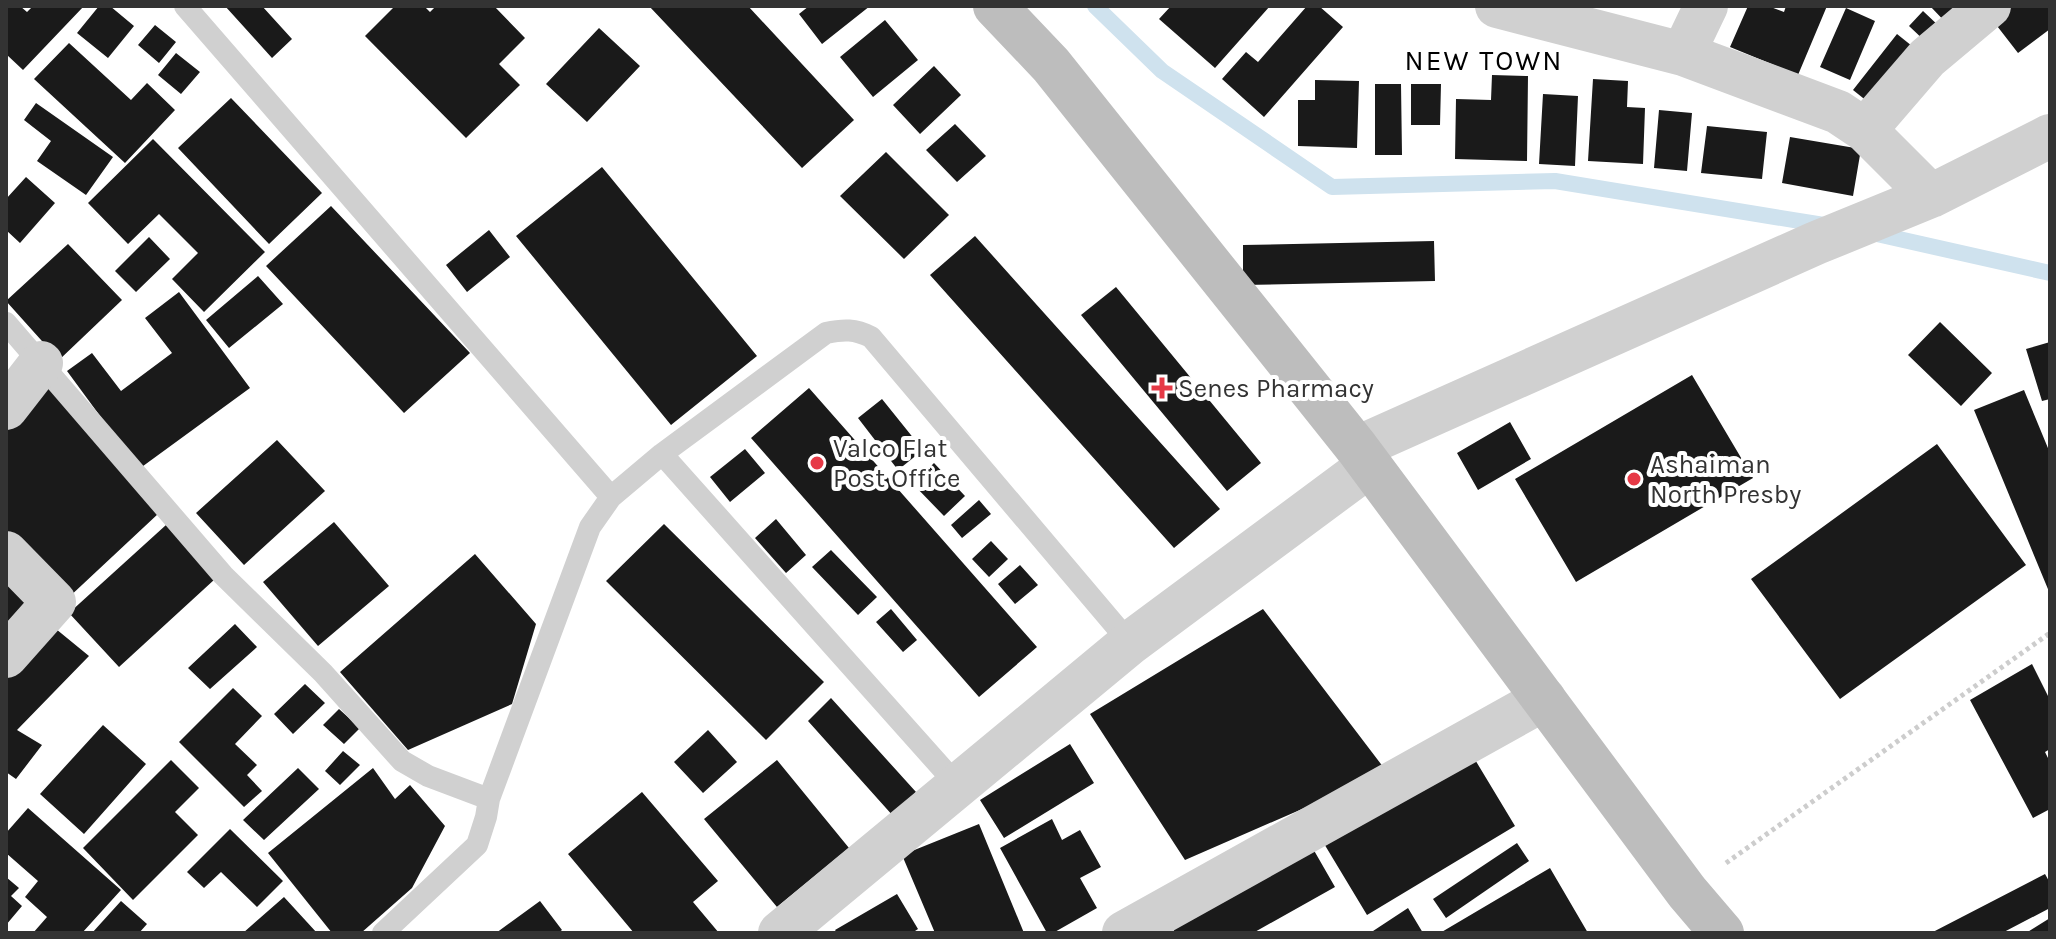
<svg xmlns="http://www.w3.org/2000/svg" width="2056" height="939" font-family="Karla,sans-serif">
	<rect width="100%" height="100%" fill="#fff"/>
	<g fill="none" stroke-linecap="round" stroke-linejoin="round">
		<path stroke="#cfe2ee" stroke-width="16" d="M1095,6l67,65 170,116 223,-6 275,45
			M1868,232l182,41"/>
	</g>
	<path fill="#1a1a1a" d="M6,6h14l7,6 6,-6h51l-61,64 -17,-16z
		M99,6h11l24,20 -26,32 -31,-25z
		M225,6h37l30,33 -20,19z
		M395,6h29l6,6 6,-6h58l31,32 -26,26 21,21 -54,53 -101,-102z
		M649,6h99l106,114 -52,48z
		M809,6h61l-48,38 -23,-30z
		M1171,6h99l-55,62 -56,-49z
		M1307,6h12l24,21 -79,90 -42,-38 24,-27 12,10z
		M1748,6h20l16,6 2,-6h41l-29,69 -68,-28z
		M1930,6h45l-24,22z
		M1997,6h53v23l-32,24 -31,-40z
		M1846,8l29,13 -25,59 -30,-13z
		M1923,11l18,17 -14,15 -18,-17z
		M885,20l33,40 -45,37 -33,-40z
		M155,25l21,17 -17,21 -21,-18z
		M599,28l41,38 -53,56 -41,-38z
		M1897,34l20,16 -44,56 -20,-16z
		M69,43l62,57 16,-17 28,27 -50,53 -91,-84z
		M176,53l24,19 -19,22 -23,-19z
		M934,66l27,29 -41,39 -27,-29z
		M1492,75l36,1 -1,85 -72,-2 1,-60 35,1z
		M1593,79l35,2 -1,26 18,1 -2,56 -55,-3z
		M1315,80l44,1 -2,67 -59,-2v-46h17z
		M1375,84h26l1,71h-27z
		M1411,84h30l-1,41h-29z
		M1543,94l35,2 -3,70 -36,-2z
		M231,98l91,95 -53,51 -91,-96z
		M36,103l77,54 -27,38 -49,-34 14,-20 -27,-21z
		M1659,110l33,3 -5,58 -33,-3z
		M955,124l31,32 -29,26 -31,-32z
		M1707,126l60,6 -5,47 -61,-6z
		M1790,137l71,12 -8,47 -71,-13z
		M153,139l112,113 -61,60 -32,-33 26,-26 -39,-39 -31,30 -40,-41z
		M886,152l63,63 -45,44 -64,-63z
		M602,167l155,189 -86,69 -155,-189z
		M26,177l29,26 -35,40 -14,-13v-31z
		M331,206l139,147 -66,60 -138,-147z
		M489,230l21,27 -43,35 -21,-27z
		M975,236l245,273 -46,39 -244,-273z
		M149,237l21,22 -34,33 -21,-21z
		M1434,241l1,40 -192,4v-40z
		M68,244l54,56 -63,60 -53,-59z
		M258,276l25,28 -54,44 -23,-28z
		M1116,287l145,176 -34,28 -146,-176z
		M179,292l71,96 -111,81 -72,-98 25,-18 29,38 51,-38 -27,-35z
		M1940,322l52,51 -31,33 -53,-51z
		M2050,342v57l-8,2 -16,-52z
		M1692,375l61,103 -177,104 -61,-103z
		M43,378l116,135 -92,86 -61,-61v-113z
		M809,388l228,259 -58,50 -228,-259z
		M2024,390l26,63v141l-76,-184z
		M882,399l41,51 -25,20 -40,-52z
		M1510,422l21,37 -53,31 -21,-37z
		M277,440l48,51 -81,74 -48,-52z
		M1937,444l89,121 -186,134 -89,-120z
		M745,449l20,24 -35,29 -20,-25z
		M934,463l31,33 -21,20 -31,-32z
		M979,500l12,14 -29,24 -11,-13z
		M776,519l30,36 -20,18 -31,-35z
		M334,522l55,64 -71,60 -55,-64z
		M664,524l160,158 -58,58 -160,-159z
		M166,525l49,54 -96,88 -50,-54z
		M991,541l17,18 -19,18 -17,-18z
		M831,550l46,47 -19,18 -46,-48z
		M475,554l61,70 -24,80 -104,46 -68,-78z
		M1020,565l18,20 -23,19 -17,-20z
		M6,575l32,29 -32,35z
		M891,609l26,31 -14,12 -27,-30z
		M1263,609l124,163 -202,88 -95,-146z
		M45,620l44,36 -72,74 25,15 -26,34 -10,-7v-106z
		M235,624l22,23 -47,42 -22,-21z
		M2032,664l18,36v49l-5,3 5,10v47l-17,9 -63,-118z
		M305,684l20,19 -32,31 -19,-20z
		M233,688l29,28 -27,28 22,21 -10,10 15,16 -18,16 -65,-65z
		M831,698l85,94 -22,25 -86,-96z
		M339,709l21,19 -16,16 -21,-19z
		M103,725l43,39 -62,70 -44,-40z
		M708,730l29,32 -34,31 -29,-31z
		M1070,744l24,39 -90,55 -24,-38z
		M343,751l17,14 -20,20 -15,-14z
		M1471,753l44,73 -148,89 -44,-73z
		M171,760l28,28 -24,24 23,23 -65,65 -50,-52z
		M777,760l72,88 -72,59 -73,-88z
		M298,768l21,21 -55,51 -21,-20z
		M373,768l22,31 15,-14 35,41 -33,62 -51,45h-29l-64,-80z
		M642,792l76,89 -25,21 26,31h-85l-66,-79z
		M28,808l93,82 -39,43h-49l14,-16 -22,-20 13,-16 -32,-28v-20z
		M1052,819l10,21 18,-10 21,37 -21,11 17,30 -44,25h-6l-47,-85z
		M979,824l45,109h-89l-33,-78z
		M230,829l53,52 -26,26 -36,-35 -17,16 -17,-16z
		M1517,843l12,18 -83,57 -13,-19z
		M1312,847l23,40 -82,46h-78l-4,-8z
		M1550,868l38,65h-148z
		M2045,874l5,9v25l-48,25h-71z
		M6,877l13,11 -8,8 11,10 -16,19z
		M897,894l21,35 -6,4h-75l-2,-3z
		M284,897l33,36h-74z
		M121,901l26,23 -8,9h-47z
		M540,901l22,29 -4,3h-62z
		M1408,908l15,25h-53z
		M2050,918v15h-24z"/>
	<g fill="none" stroke-linecap="round" stroke-linejoin="round">
		<path stroke="#cdcdcd" stroke-width="5" stroke-dasharray="4 4" stroke-linecap="butt" d="M1726,863l324,-230"/>
		<path stroke="#d0d0d0" stroke-width="22" d="M185,6l426,491
			M6,323l217,252 100,98 79,88 26,15 61,23
			M662,454l296,332
			M383,933l94,-88 9,-28 3,-18 101,-272 21,-30 51,-43 164,-121c18,-4 29,-4 45,4l259,306"/>
		<path stroke="#d0d0d0" stroke-width="44" d="M1497,6l186,48 155,58 27,18 66,66
			M1683,54l23,-48
			M1865,130l62,-72 62,-52
			M6,408l35,-45
			M1357,448l459,-205 115,-47 119,-60
			M6,553l48,49 -48,54
			M780,933l350,-290 240,-178
			M1124,933l420,-234"/>
		<path stroke="#bdbdbd" stroke-width="44" d="M995,6l56,59 306,383 330,444 35,41"/>
	</g>
	<g fill="#e63946" stroke="#fff" stroke-width="3">
		<path d="M1158 376h8v8h8v8h-8v8h-8v-8h-8v-8h8z"/>
		<circle cx="817" cy="463" r="8"/>
		<circle cx="1634" cy="479" r="8"/>
	</g>
	<g text-anchor="middle" dominant-baseline="central" stroke-width="8" stroke-linejoin="round" paint-order="stroke">
		<g font-size="26" fill="#333" stroke="#fff" text-anchor="start">
			<text x="1178" y="388">Senes Pharmacy</text>
			<text x="833" y="448">Valco Flat<tspan x="833" dy="30">Post Office</tspan></text>
			<text x="1650" y="464">Ashaiman<tspan x="1650" dy="30">North Presby</tspan></text>
		</g>
		<g font-size="28" letter-spacing="2" fill="#000" stroke="#fff">
			<text x="1484" y="60">NEW TOWN</text>
		</g>
	</g>
	<rect width="2056" height="939" fill="none" stroke="#333333" stroke-width="16"/>
</svg>
